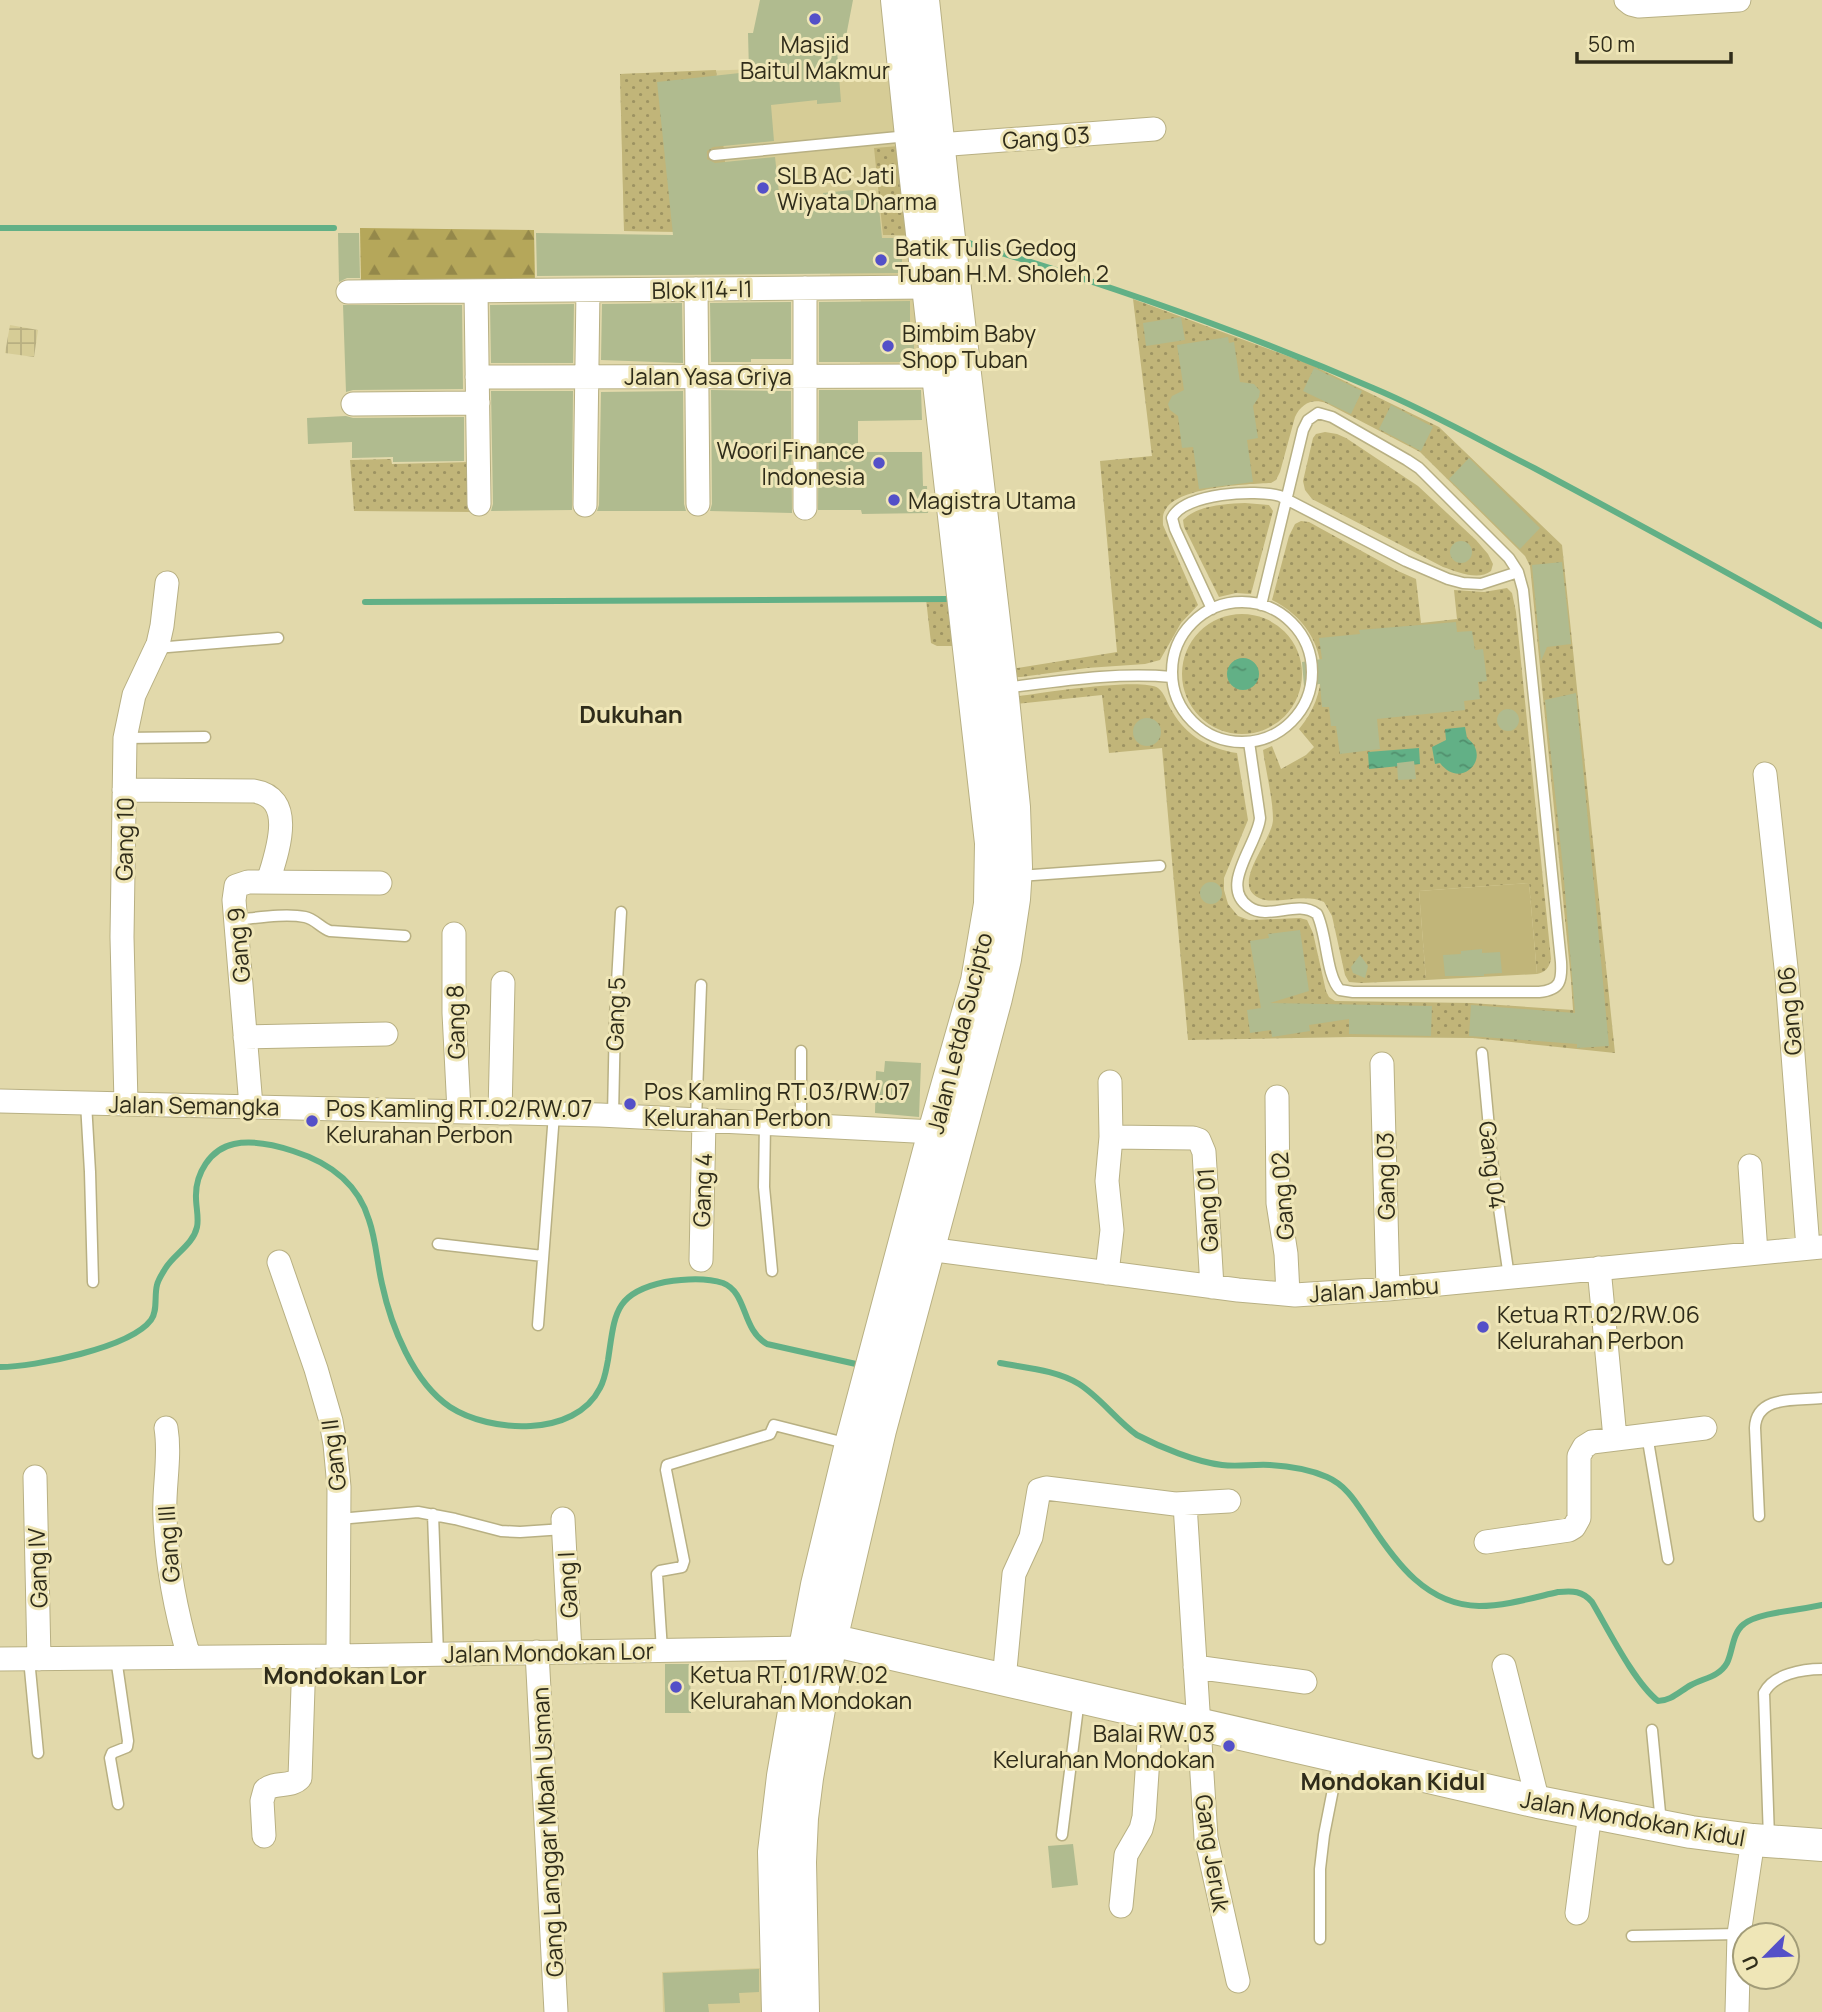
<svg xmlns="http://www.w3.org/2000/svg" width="1822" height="2012" font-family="Manrope,sans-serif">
	<defs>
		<pattern id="industrial-grid" width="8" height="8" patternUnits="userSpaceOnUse" patternTransform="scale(1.75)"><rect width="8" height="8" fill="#d6cc96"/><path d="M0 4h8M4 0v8" fill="none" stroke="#b8af81"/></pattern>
		<pattern id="grass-dots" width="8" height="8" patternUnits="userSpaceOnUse" patternTransform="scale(1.75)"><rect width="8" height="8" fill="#c1b579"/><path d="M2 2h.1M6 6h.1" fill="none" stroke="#9d9362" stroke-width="1.8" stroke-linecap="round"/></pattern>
		<pattern id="forest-firs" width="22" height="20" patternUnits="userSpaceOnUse" patternTransform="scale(1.75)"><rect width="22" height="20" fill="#b5a75a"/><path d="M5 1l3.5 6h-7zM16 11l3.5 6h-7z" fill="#94884a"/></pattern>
		<pattern id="water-ripples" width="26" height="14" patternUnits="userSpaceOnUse" patternTransform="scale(1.75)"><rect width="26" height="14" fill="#62b086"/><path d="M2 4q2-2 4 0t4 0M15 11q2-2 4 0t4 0" fill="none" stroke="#518f6d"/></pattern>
	</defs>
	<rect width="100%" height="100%" fill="#e2d9ab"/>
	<path fill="#d6cc96" d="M889,64l34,300h-63l1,-82h-31v-48l-206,-3 -4,-157z
		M761,1968l2,44h-100l-1,-40z"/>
	<path fill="url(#industrial-grid)" d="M10,325l28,5 -4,27 -29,-4z"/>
	<path fill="url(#grass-dots)" d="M716,70l16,163 -108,-2 -4,-157z
		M899,146l9,89h-25l-9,-87z
		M1133,299l179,66 127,62 123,118 53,508 -142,-15 -122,-1 -163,3 -26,-292 -53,5 -7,-58 -87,9 2,-6 2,-2c22,-3 124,-19 139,-8 7,5 9,16 14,23 14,25 38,38 65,42l11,67 -24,58v12l4,14 10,12 11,4 51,-2 7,2 6,13 13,58 3,6 6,4 136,2 102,7 -2,-30 -41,-414 -5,-10 -105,-104 -94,-49c-14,-5 -25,1 -31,14l-15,55 -4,8 -5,3c-24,1 -92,4 -105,26 -4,5 -3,10 -3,16l35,80 -17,18 -21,37 -15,4 -58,4 -66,9h-5l-5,-8 106,-17 -17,-191 52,-5z
		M1325,432l12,2 9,4 72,48 58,54 12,14 5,10 -2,7c-13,10 -33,1 -48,-4l-131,-68 -7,-9 -2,-9 10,-43 3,-4z
		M391,459l1,5 80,-2 2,50 -120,-1 -4,-51z
		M1245,503l24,2 4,6 -22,83 -15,-1 -17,4 -35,-70 -1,-7c15,-15 42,-16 62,-17z
		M1301,521l8,1 89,49 18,8 5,44 36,-4 -3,-29 30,2 23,-4 5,5 4,19 35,347c-2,10 -6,13 -14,15l-8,-91 -110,8 7,89 -65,3 -12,-1 -4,-7 -13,-59 -8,-14c-21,-10 -48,4 -65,-4 -29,-13 13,-57 14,-78 0,-22 -7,-47 -10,-70l9,-4 9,23 25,-14 8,-8 -15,-18c38,-45 25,-103 -27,-129l17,-64 6,-12z
		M926,599h22l5,47h-16l-6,-3z
		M1182 674a60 60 0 1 1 120 0a60 60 0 1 1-120 0Z"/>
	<path fill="url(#forest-firs)" d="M360,228l174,2 1,52 -174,2z"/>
	<path fill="#c1b579" d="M1529,883l8,91 -111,6 -7,-89z"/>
	<path fill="url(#water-ripples)" d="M1227 674a16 16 0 1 1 32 0a16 16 0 1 1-32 0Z
		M1465,727l2,11c26,19 -6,53 -27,25l-5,1 -3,-17 14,-7 -1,-11z
		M1419,748l1,16 -51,5 -1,-17z"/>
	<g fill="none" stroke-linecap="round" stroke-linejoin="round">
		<path stroke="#62b086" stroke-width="6" d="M0,228h334
			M965,242c138,41 276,89 408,146 55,23 108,53 161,80 97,52 193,104 288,158
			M365,602l583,-3
			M1000,1363c26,5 56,7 79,21 22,14 37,36 58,51 23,12 59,27 85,30 16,2 32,-1 48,0 18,1 41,5 57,12 21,9 31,29 43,46 26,40 57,82 109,83 26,0 53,-8 79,-14 14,-1 24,-2 34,10 16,27 42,80 66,99 13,0 22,-10 33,-16 13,-7 28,-8 36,-22 6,-12 5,-30 17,-39 15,-12 58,-14 78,-19
			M0,1367c34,0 130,-19 151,-47 7,-9 3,-24 6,-35 1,-5 5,-11 8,-16 9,-15 28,-24 32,-42 2,-9 -1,-20 -1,-29 -1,-24 14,-49 38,-54 19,-4 41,1 59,7 35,11 65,32 76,69 7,20 8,43 13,64 9,42 31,98 68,123 40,26 125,31 150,-19 5,-9 6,-18 8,-28 7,-45 5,-67 57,-78 18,-3 40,-5 58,1 25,10 18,46 44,61l89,20"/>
	</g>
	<path fill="#b0bb8f" d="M760,0h93l-10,52 -6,-2 4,52 -24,2v-4l-46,5 3,36 -61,6 -6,4v8l8,4 60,-6 5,45 44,-4 -1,-5 30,-3 1,10 24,-2 4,40h20v35l-365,3 -1,-43 137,2 -16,-153 92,-10 -1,-39h5z
		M338,233h21l1,45h-13l-8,4z
		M910,301v29h4v32h-95v-60z
		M791,302v57h-40v3h-40l-1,-59z
		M682,303l1,60 -82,-3 1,-56z
		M574,304l-1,59h-82l-1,-58z
		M343,305h119l1,84 -110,1 -7,2z
		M1181,317l4,23 -39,6 -3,-23z
		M1228,337l1,6 5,-1 6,40 14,2 6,7 -1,6 -6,9 5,32 -11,2 6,42 -54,7 -6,-42 -11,1 -4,-32 -8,-6 -2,-6 4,-8 12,-6 -7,-45z
		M1314,368l48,23 -11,23 -48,-23z
		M711,390l80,1 1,122 -82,-2 2,-7z
		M819,390h102l1,30 -64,1v31h64l1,34h4l1,27 -66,1 -1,-4h-43z
		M491,391h82l-1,119 -81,1 2,-7z
		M683,391l1,113 2,7h-89l2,-6 2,-113z
		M1391,405l42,22 -12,24 -42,-22z
		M346,416l7,2 111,-1v44l-71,1v-5l-41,1v-16l-44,2 -1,-26z
		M1469,458l71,70 -20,21 -71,-70z
		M1450 552a11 11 0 1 1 22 0a11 11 0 1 1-22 0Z
		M1562,562l9,82 -24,3 -6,14 -9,-96z
		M1456,622l1,10 15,-1 3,19 8,-1 4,32 -9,1 2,17 -16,2 1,9 -88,9 3,30 -40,5 -4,-28h-5l-2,-19h-7l-2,-23 -16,2 -2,-24 20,-3 -3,-21 41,-4 -1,-4z
		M1576,693l33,353 -32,2v-4l-108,-8 2,-31 104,8 -12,-145 -18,-168z
		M1497 720a11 11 0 1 1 22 0a11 11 0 1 1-22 0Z
		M1133 732a14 14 0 1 1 28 0a14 14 0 1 1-28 0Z
		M1414,761l2,18 -18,1 -1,-17z
		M1200 893a11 11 0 1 1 22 0a11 11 0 1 1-22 0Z
		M1300,930l9,61 -39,12 162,3 -1,30 -82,-2v-15l-40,6 1,6 -38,6 -1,-7 -21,3 -3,-23 14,-2 -11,-67 19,-3 -1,-4z
		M1482,949v4l18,-1 2,21 -18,1v2h-39l-2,-21 18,-1v-3z
		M1360,955l8,11 -3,12 -12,-5 -2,-6z
		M885,1061l36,2 -2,54 -44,-4 1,-42 8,1z
		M665,1664h25l1,49h-26z
		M1073,1844l5,41 -26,3 -4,-42z
		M759,1969v23l-20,1 1,10 -32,1 1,8h-44l-2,-39z"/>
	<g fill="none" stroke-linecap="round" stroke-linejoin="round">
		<defs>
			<path id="lane" d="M714,155l194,-19
				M1172 672a70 70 0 1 1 140 0a70 70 0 1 1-140 0Z
				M1212,609l-37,-80 -3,-11c12,-25 84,-29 108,-22l126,65 42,18 15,4 18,1 37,-12
				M156,648l122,-10
				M1004,688c57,-7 112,-16 168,-11
				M125,738l80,-1
				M1249,742l11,76c-2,26 -42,68 -11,89 20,14 48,-8 68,7 10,20 9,62 23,76l13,2h186c22,-2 23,-12 22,-30l-38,-372 -5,-18 -9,-14 -90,-90 -12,-8 -75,-43 -14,-4 -10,7 -5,10 -42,175
				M1019,876l141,-10
				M235,920c21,-2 50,-7 70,-3 10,2 16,11 25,14l75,5
				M801,1051v74
				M1482,1053l10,107 17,117
				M86,1103l4,69 3,110
				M613,1116l2,-99 6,-105
				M696,1120l5,-135
				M765,1123l-1,64 8,84
				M438,1244l105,12
				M538,1325l16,-211
				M1647,1435l21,124
				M433,1514l5,140
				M1759,1516l-4,-88c1,-34 44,-27 67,-30
				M339,1519l79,-7 37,7 46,12 19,1 44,-3
				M662,1650l-5,-76 3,-3 22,-4 2,-6 -18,-91 1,-5 100,-30 3,-1 4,-9 75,19
				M116,1658l12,83 -1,6 -15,6 -2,5 8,46
				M29,1659l9,94
				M1652,1730l9,93
				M1062,1835l17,-136
				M1769,1838l-5,-145c9,-19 39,-24 58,-24
				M1632,1936l107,-2
				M1320,1939v-70l4,-34 15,-76"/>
			<path id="street" d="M1626,0l5,4 8,2 100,-6
				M938,145l216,-16
				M805,288v220
				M696,289l2,215
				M476,291l3,213
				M348,292l580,-5
				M477,377l461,-1
				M353,404l125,-1
				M585,505l3,-215
				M1765,774l22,203 21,271
				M124,790l130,1c44,7 22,64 14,91
				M454,934v79l5,98
				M245,1037l141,-3
				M1382,1064l6,225
				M1277,1097l1,106 8,51 2,40
				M0,1101l600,14 334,17
				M126,1103l-4,-166 3,-199 9,-43 24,-51 4,-18 5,-43
				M251,1106l-17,-206 2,-14 12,-4 132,1
				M500,1113l3,-130
				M1111,1137l82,1 6,2 5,12 8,135
				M1750,1166l6,87
				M928,1249l310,41 57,5 93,-6 434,-42
				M701,1260l3,-140
				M279,1262l37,107 15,52 4,23 4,43 -1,169
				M1599,1268l16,170
				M1107,1273l5,-43 -5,-49 4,-44 -1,-55
				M166,1428c5,30 -3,61 -1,91 2,48 11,93 24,138
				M35,1477l4,182
				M1185,1504l21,334 32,143
				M563,1519l7,133
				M1486,1542l83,-12 5,-3 5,-9v-62l5,-9 8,-5 113,-14
				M537,1652l19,360
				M0,1659l338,-3 467,-8
				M1504,1666l34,136
				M1195,1667l110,15
				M1004,1680l10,-106 17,-37 8,-47 7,-2 129,16 54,-3
				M264,1836l-2,-35 3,-11c10,-9 26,-2 35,-12l4,-121
				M1121,1906l5,-51 15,-26 3,-12 7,-104
				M1577,1913l13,-100
				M1737,2012l2,-78 14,-94"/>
			<path id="secondary" d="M831,1640l707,162 153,30 62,8 69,5
				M778,2012l-4,-160 9,-76 22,-128 12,-63 34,-141 83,-312 43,-151 13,-77 1,-61 -80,-707 -14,-136
				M803,2012l-3,-150 2,-44 5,-40 24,-138 49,-210 116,-432 9,-39 9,-60 2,-32 -2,-60 -12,-118 -59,-502 -20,-187"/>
		</defs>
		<use href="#lane" stroke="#b8b083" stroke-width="13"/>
		<use href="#street" stroke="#b8b083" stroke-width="25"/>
		<use href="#secondary" stroke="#b8b083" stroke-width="34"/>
		<use href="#lane" stroke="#fff" stroke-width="10"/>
		<use href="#street" stroke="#fff" stroke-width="23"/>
		<use href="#secondary" stroke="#fff" stroke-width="32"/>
	</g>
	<g fill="#5450c8" stroke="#efe6b7" stroke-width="2.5">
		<circle cx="815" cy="19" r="7"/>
		<circle cx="763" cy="188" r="7"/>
		<circle cx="881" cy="260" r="7"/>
		<circle cx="888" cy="346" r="7"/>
		<circle cx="879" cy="463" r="7"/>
		<circle cx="894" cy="500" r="7"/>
		<circle cx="630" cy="1104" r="7"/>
		<circle cx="312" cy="1121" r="7"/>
		<circle cx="1483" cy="1327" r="7"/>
		<circle cx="676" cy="1687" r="7"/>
		<circle cx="1229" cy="1746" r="7"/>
	</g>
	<g text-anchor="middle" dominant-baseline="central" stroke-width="6" stroke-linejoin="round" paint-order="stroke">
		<g font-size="23" fill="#2f2c1a" stroke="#efe6b7" text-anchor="start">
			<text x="815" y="44" text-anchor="middle">Masjid<tspan x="815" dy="26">Baitul Makmur</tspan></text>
			<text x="777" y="175">SLB AC Jati<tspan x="777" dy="26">Wiyata Dharma</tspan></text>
			<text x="895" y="247">Batik Tulis Gedog<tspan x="895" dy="26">Tuban H.M. Sholeh 2</tspan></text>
			<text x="902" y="333">Bimbim Baby<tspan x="902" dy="26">Shop Tuban</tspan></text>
			<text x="865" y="450" text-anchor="end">Woori Finance<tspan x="865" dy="26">Indonesia</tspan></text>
			<text x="908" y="500">Magistra Utama</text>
			<text x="644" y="1091">Pos Kamling RT.03/RW.07<tspan x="644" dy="26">Kelurahan Perbon</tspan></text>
			<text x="326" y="1108">Pos Kamling RT.02/RW.07<tspan x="326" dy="26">Kelurahan Perbon</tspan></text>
			<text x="1497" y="1314">Ketua RT.02/RW.06<tspan x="1497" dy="26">Kelurahan Perbon</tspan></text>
			<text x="690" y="1674">Ketua RT.01/RW.02<tspan x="690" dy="26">Kelurahan Mondokan</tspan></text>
			<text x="1215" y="1733" text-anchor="end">Balai RW.03<tspan x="1215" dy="26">Kelurahan Mondokan</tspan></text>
		</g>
		<g font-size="23" fill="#2f2c1a" stroke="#efe6b7">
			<text transform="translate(1046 137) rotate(-4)">Gang 03</text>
			<text transform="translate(702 289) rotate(-1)">Blok I14-I1</text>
			<text x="708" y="376">Jalan Yasa Griya</text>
			<text transform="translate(124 839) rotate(-89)">Gang 10</text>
			<text transform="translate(238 945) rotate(-95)">Gang 9</text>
			<text transform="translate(1789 1011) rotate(-95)">Gang 06</text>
			<text transform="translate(615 1014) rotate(-88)">Gang 5</text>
			<text transform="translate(455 1022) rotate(-91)">Gang 8</text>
			<text transform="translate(959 1033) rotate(-76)">Jalan Letda Sucipto</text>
			<text transform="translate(194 1105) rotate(1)">Jalan Semangka</text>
			<text transform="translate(1493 1165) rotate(83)">Gang 04</text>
			<text transform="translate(1385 1176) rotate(-91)">Gang 03</text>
			<text transform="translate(702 1190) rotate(-88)">Gang 4</text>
			<text transform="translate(1282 1196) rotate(-94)">Gang 02</text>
			<text transform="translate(1207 1210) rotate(-93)">Gang 01</text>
			<text transform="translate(1374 1289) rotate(-4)">Jalan Jambu</text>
			<text transform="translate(333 1455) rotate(-97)">Gang II</text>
			<text transform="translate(168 1544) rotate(-94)">Gang III</text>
			<text transform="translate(37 1568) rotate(-92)">Gang IV</text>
			<text transform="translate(567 1585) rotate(-93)">Gang I</text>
			<text transform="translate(549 1652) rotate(-1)">Jalan Mondokan Lor</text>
			<text transform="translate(1633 1818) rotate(10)">Jalan Mondokan Kidul</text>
			<text transform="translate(547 1832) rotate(-93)">Gang Langgar Mbah Usman</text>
			<text transform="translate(1213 1853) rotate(81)">Gang Jeruk</text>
		</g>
		<g font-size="24" font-weight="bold" fill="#2f2c1a" stroke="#efe6b7">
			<text x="631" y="713">Dukuhan</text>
			<text x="345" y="1674">Mondokan Lor</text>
			<text x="1393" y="1780">Mondokan Kidul</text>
		</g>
	</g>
	<g transform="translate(1766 1956) rotate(246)"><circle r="33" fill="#efe6b7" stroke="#a29c78" stroke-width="2"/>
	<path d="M0-5L12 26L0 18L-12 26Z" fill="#5450c8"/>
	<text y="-10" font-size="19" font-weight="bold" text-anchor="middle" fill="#2f2c1a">U</text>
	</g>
	<path d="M1577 52v10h154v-10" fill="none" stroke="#2f2c1a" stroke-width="3.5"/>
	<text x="1588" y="52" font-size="21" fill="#2f2c1a" stroke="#efe6b7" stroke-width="5" paint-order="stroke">50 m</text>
</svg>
